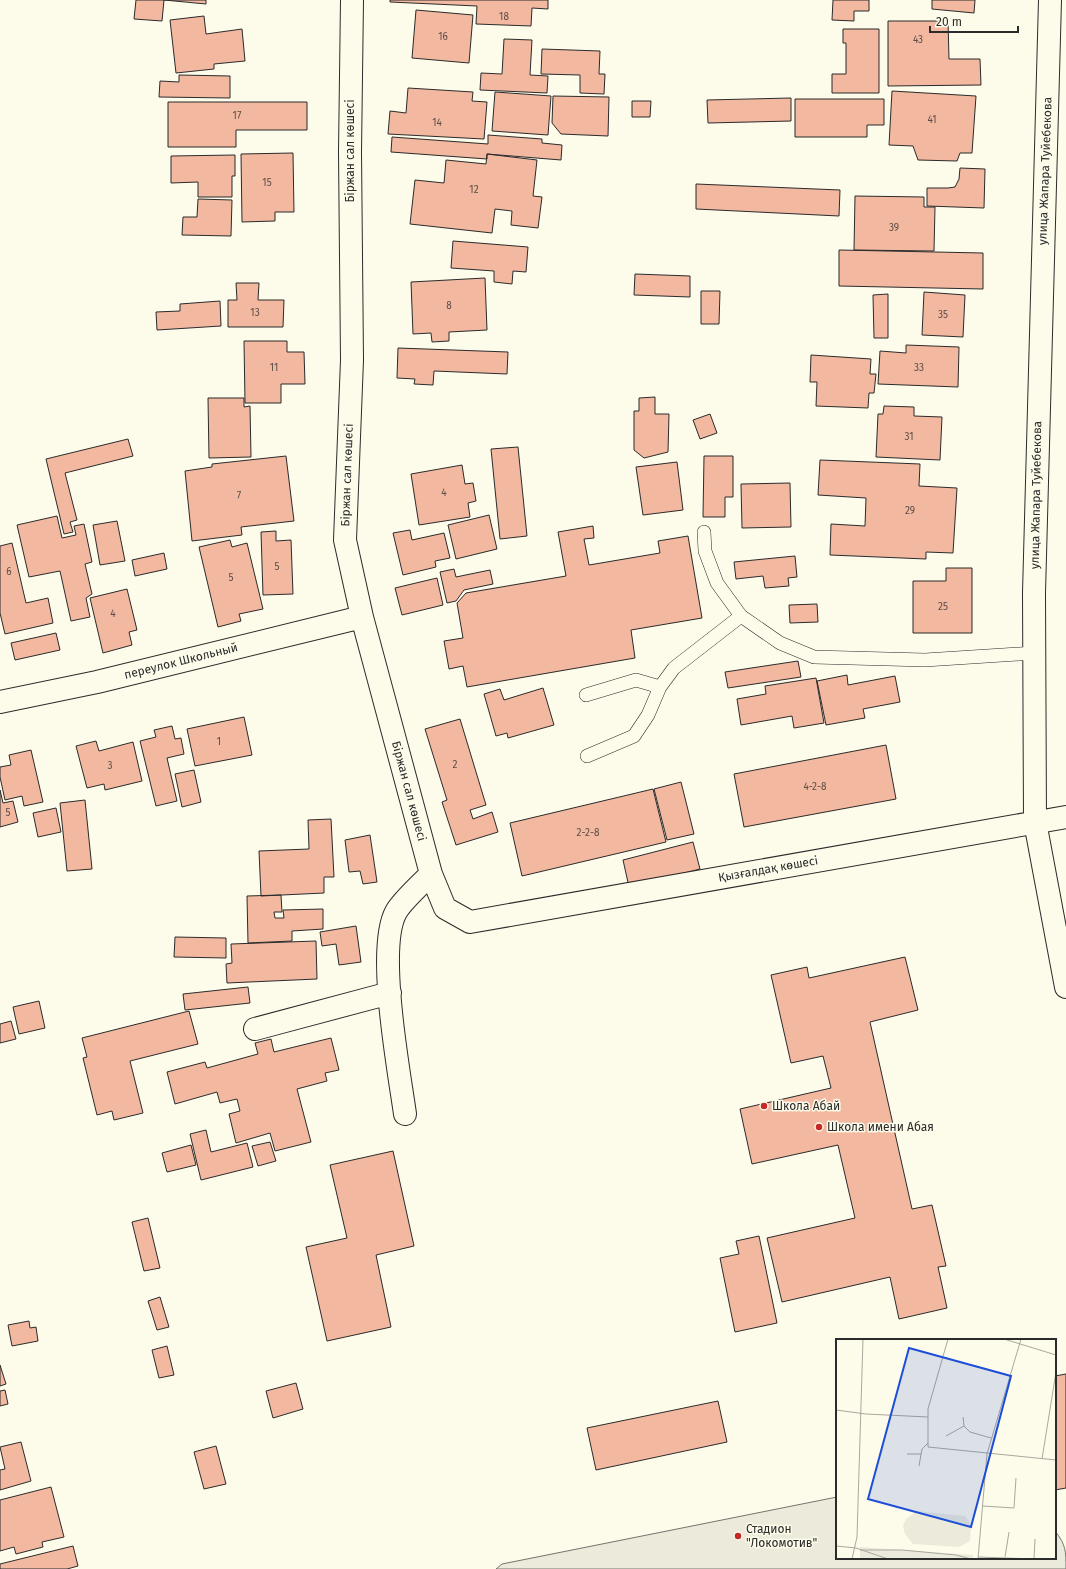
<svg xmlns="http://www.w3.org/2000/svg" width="1066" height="1569" font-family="'Fira Sans',sans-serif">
	<rect width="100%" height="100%" fill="#fdfbea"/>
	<path fill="#ecebdb" stroke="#74746e" d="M837,1497v61h218v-27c11,14 11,20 11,38h-570l6,-5z"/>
	<path fill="#f2b8a0" stroke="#2b2b2b" d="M136,0h70v4l-42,-4 -2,21 -28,-2z
		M390,0h158v9l-16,-1 -1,18 -55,-2 1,-18 -87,-4z
		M833,0h36v11h-15v10l-22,-1z
		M932,0h43l-1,13 -42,-4z
		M416,10l57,5 -4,48 -57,-5z
		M204,16l2,18 36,-5 3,32 -31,3v5l-38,4 -6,-53z
		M888,21h60l1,38h31l1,26 -93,1z
		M843,29h36v64h-47v-19h14v-31h-3z
		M504,39l28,1 -2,35 18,1 -1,17 -67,-3 1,-17 21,1z
		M542,49l58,2 -1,23h6l-1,20 -24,-1v-18l-39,-1z
		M179,75l51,1v22l-71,-1 1,-16 19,1z
		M408,88l65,4 -1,9 15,1 -3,37 -96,-5 2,-23 16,2z
		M892,91l84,5 -4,57h-12l-3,8 -39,-1 -5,-14 -24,-1z
		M495,92l56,4 -3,39 -56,-4z
		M553,96l56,1 -1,39 -47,-2 -9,-11z
		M791,98v23l-83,2 -1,-23z
		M795,99h89v26h-17v12h-72z
		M632,101h19l-1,16h-18z
		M168,102h139v28h-71v17h-68z
		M488,135l54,4v4l20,2 -1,15 -74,-6v5l-96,-7 1,-15 96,7z
		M293,153l1,59h-19v9l-33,1 -1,-68z
		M487,154l50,6 -4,36 9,1 -4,31 -27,-3 1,-14 -17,-2 -3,24 -82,-9 5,-44 29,3 2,-23 40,4z
		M235,155v21h-3v21h-34v-15l-27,1v-27z
		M960,168l25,1 -1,39 -57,-2v-18h21l7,-1 4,-8z
		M696,184l144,6 -1,26 -143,-7z
		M855,196l69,1v10h11l-1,44 -80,-1z
		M198,199l34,1 -1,36 -49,-1 1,-18h14z
		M453,241l75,6 -2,25 -13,-1 -1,13 -18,-2v-11l-43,-3z
		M839,250l144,3v36l-144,-3z
		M635,274l55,2v21l-56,-2z
		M485,278l2,52 -38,2v9l-17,1 -1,-9 -18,1 -2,-52z
		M236,283h23l-1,17h26l-1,27h-55v-27h9z
		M701,291h19l-1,33h-18z
		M924,292l41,3 -2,42 -41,-2z
		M888,294v44h-14l-1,-43z
		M220,301l1,25 -64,4 -1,-18 24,-1v-7z
		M244,341h43v11h17l1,32h-24v19h-36z
		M906,345l53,2 -1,40 -80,-3 2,-33 26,2z
		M398,348l110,4 -1,22 -73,-3 -1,14 -19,-1 1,-5 -18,-1z
		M811,355l60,4 -1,15h6l-2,19h-5l-1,15 -52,-2 1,-24h-7z
		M655,397v17h14l-1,38 -24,6 -10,-8v-39h5v-13z
		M208,398h36v9l6,-1 1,51 -42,1z
		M884,406l30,1v9l28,1 -2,43 -64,-3 2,-43h5z
		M710,414l7,19 -17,6 -7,-19z
		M128,439l5,17 -68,17 12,47 -7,2 3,10 -9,2 -18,-75z
		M518,447l9,89 -27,3 -9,-90z
		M286,456l8,65 -53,6 1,8 -50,6 -7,-70 27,-4v-3z
		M704,456h29v41h-8v20h-22z
		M820,460l100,4 -1,22 38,2 -4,65 -27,-1v7l-96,-4 1,-31 34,2 1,-28 -48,-3z
		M677,462l6,48 -40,5 -7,-48z
		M462,465l3,19 8,-1 3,18 -8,2 2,14 -51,8 -8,-51z
		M790,483l1,44 -49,1 -1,-44z
		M489,515l8,34 -41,10 -8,-34z
		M57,516l5,22 14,-3 -2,-9 10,-2 8,38 -7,2 7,30 -6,4 4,19 -19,4 -11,-50 -31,6 -12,-52z
		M117,521l8,40 -25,4 -7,-40z
		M593,526l1,12 -10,1 5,26 71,-12 -2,-12 30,-5 14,82 -71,12 4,28 -168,29 -4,-21 -14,3 -5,-28 19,-3 -6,-35 9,-10 100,-17 -8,-44z
		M410,530l2,10 32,-7 6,25 -15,3 1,6 -33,8 -10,-42z
		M276,531v10l15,-1 2,54 -30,1 -2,-63z
		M230,540l2,7 15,-4 16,66 -24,5 2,7 -23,6 -19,-80z
		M12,543l14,60 22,-5 5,25 -48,11 -5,-21v-67z
		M164,553l3,16 -32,7 -3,-16z
		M795,556l2,21 -9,1 1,8 -24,2 -2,-12 -27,3 -2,-17z
		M946,568h26v65h-59v-52h33z
		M454,569l2,8 34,-7 3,14 -29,6 -8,11 -9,2 -7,-31z
		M437,578l6,27 -41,10 -7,-27z
		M127,589l10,41 -8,2 3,13 -29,8 -13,-55z
		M817,604l1,18 -28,1 -1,-18z
		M56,633l4,17 -45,10 -4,-17z
		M798,661l3,16 -73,11 -3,-16z
		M847,675l1,10 47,-9 5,26 -37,7 2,9 -39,7 -9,-44z
		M816,678l8,45 -30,5 -2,-12 -51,9 -4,-26 29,-5 -1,-8z
		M543,688l11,37 -46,13 -1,-5 -11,3 -12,-42 16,-5 4,11z
		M244,717l8,38 -57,11 -8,-37z
		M460,719l26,86 -16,5 3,9 19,-7 6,20 -42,13 -14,-43 5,-2 -22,-71z
		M172,726l3,13 6,-1 3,16 -17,4 10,43 -21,5 -16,-65 16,-4 -2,-7z
		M96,741l3,10 34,-9 9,39 -37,9 -1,-6 -17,4 -11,-42z
		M886,745l10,54 -152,28 -10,-53z
		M31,750l12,52 -19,4 -2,-10 -17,4 -5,-23v-10l11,-2 -2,-10z
		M194,770l7,32 -19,5 -7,-33z
		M681,782l13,52 -27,6 -13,-51z
		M653,789l13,53 -144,34 -12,-53z
		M0,790l3,13 10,-2 5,21 -18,5z
		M85,800l7,69 -25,2 -7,-68z
		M56,808l5,24 -23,5 -5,-24z
		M331,819l3,58h-10v16l-63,3 -2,-45 50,-2 -1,-29z
		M370,835l7,47 -14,2 -3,-13 -11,1 -4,-32z
		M693,842l7,27 -71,18 -6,-27z
		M281,895l1,17h-8l1,6h9l-1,-8 40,-1v20l-31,2v10l-44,2 -1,-47z
		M356,926l5,36 -22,3 -3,-21 -14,2 -2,-14z
		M175,937l51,1v20l-52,-1z
		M316,941l1,38 -90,4 -1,-19 6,-1 -1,-19z
		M905,957l13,53 -48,12 42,187 20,-4 14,61 -8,1 9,41 -48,11 -9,-42 -108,25 -15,-64 88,-20 -17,-73 -86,19 -12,-55 91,-21 -8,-32 -32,7 -20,-88 36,-8 2,11z
		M248,987l2,16 -65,7 -2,-16z
		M39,1001l6,27 -26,6 -6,-27z
		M189,1011l9,33 -68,17 13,52 -29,7 -2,-9 -15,4 -14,-57 4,-1 -5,-19z
		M11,1021l5,18 -16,4v-19z
		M331,1038l8,32 -14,3 2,8 -30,8 14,53 -36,9 -5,-18 -34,10 -7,-29 11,-3 -3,-12 -17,4 -3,-11 -42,12 -8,-32 38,-10 2,6 51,-14 -3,-11 16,-4 3,13z
		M206,1130l5,22 36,-9 6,24 -52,13 -11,-46z
		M270,1142l6,19 -18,5 -6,-20z
		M191,1145l5,20 -29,7 -5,-19z
		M393,1151l21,95 -38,9 15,72 -64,14 -21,-94 41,-9 -17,-73z
		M148,1218l12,50 -16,3 -12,-49z
		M759,1236l18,87 -42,9 -15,-74 19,-4 -3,-13z
		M160,1297l9,30 -12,3 -9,-29z
		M29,1321l1,7 6,-1 2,14 -26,5 -4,-21z
		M167,1346l7,29 -15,3 -7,-28z
		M0,1365l6,19 -6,2z
		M1066,1374v114l-11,2v-114z
		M296,1383l7,26 -30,9 -7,-27z
		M5,1390l3,14 -8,2v-15z
		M718,1401l9,41 -131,28 -9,-42z
		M21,1442l10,39 -31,9v-20l5,-1 -5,-22z
		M216,1446l10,38 -22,5 -10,-37z
		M51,1487l13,50 -22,5 1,5 -27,7 -2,-7 -14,4v-51z
		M73,1546l5,20 -11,3h-67v-5z"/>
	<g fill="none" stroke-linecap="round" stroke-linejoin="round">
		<defs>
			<path id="service" d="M704,532l1,19 12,32 24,33 39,27 34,14 111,3 109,-7
				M586,695l50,-15 24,7
				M587,756l47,-20 14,-21 12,-28 14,-19 67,-52"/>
			<path id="minor" d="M352,0l-2,152 2,208 -7,180 17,77 69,257 14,34 25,14 596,-105
				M1050,0l-16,593 1,229 31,165
				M0,702l97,-20 265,-65
				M255,1029l135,-36
				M405,1114c-6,-43 -29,-166 -9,-202 6,-11 25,-28 35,-38"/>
		</defs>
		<use href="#service" stroke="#2b2b2b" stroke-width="14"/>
		<use href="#minor" stroke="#2b2b2b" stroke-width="24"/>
		<use href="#service" stroke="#fdfbea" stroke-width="13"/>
		<use href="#minor" stroke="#fdfbea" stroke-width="22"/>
	</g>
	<g fill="#c62828" stroke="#fdfbea" stroke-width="1.5">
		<circle cx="764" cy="1106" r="4"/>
		<circle cx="819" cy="1127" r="4"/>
		<circle cx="738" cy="1536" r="4"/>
	</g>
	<g text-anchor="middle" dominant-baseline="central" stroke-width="3" stroke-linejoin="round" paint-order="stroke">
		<g font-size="10" fill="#5d4e48">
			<text x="504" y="17">18</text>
			<text x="443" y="37">16</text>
			<text x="918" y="40">43</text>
			<text x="237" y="116">17</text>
			<text x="932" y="120">41</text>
			<text x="437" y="123">14</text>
			<text x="267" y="183">15</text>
			<text x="474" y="190">12</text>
			<text x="894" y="228">39</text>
			<text x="449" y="306">8</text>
			<text x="255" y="313">13</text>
			<text x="943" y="315">35</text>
			<text x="274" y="368">11</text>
			<text x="919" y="368">33</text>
			<text x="909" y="437">31</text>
			<text x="444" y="493">4</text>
			<text x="239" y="496">7</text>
			<text x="910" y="511">29</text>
			<text x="277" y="567">5</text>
			<text x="9" y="572">6</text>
			<text x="231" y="578">5</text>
			<text x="943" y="607">25</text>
			<text x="113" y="614">4</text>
			<text x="219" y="742">1</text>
			<text x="455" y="765">2</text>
			<text x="110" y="766">3</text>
			<text x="815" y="787">4-2-8</text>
			<text x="8" y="813">5</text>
			<text x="588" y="833">2-2-8</text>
		</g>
		<g font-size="12" fill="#2b2b2b" stroke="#fdfbea">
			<text transform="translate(350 151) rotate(-90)">Біржан сал көшесі</text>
			<text transform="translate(1045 171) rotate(-88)">улица Жапара Туйебекова</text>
			<text transform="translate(347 475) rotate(-88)">Біржан сал көшесі</text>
			<text transform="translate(1036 495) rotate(-89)">улица Жапара Туйебекова</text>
			<text transform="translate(181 661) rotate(-14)">переулок Школьный</text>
			<text transform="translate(409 791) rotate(75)">Біржан сал көшесі</text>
			<text transform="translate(768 869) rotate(-10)">Қызғалдақ көшесі</text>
		</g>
		<g font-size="12" fill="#2b2b2b" stroke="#fdfbea" text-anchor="start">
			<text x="772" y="1106">Школа Абай</text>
			<text x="827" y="1127">Школа имени Абая</text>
			<text x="746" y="1529">Стадион<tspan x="746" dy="14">"Локомотив"</tspan></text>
		</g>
	</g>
	<g transform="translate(836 1339)">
		<rect width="220" height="220" fill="#fdfbea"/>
		<path d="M81,172l48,5 6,8 -1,17 -11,6 -46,-3 -8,-10 -2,-8 3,-7zM24,208l113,8v4h-113z" fill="#ecebdb"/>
		<path fill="none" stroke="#a9a89e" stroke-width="1" d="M112,0l-20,70v38l128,13M168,0l52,16M0,71l30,4 62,3M127,78l1,9 6,6 21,6M110,97l18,-10M71,115h14M206,120l14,-87M83,127l3,-17 6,-6M147,167l31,2 2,-30M0,207l20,2 32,11M24,211h42l54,5 15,4M142,218l56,2M169,218l4,-25M16,220l5,-22 6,-198M142,220l9,-105 34,-115M198,220l1,-20"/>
		<path fill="#1d4ed8" fill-opacity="0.15" stroke="#1d4ed8" stroke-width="2" d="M73,9l102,28 -40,151 -103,-28z"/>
		<rect width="220" height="220" fill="none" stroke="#2b2b2b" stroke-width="2"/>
	</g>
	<path d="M930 26v6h88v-6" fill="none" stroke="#2b2b2b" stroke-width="2"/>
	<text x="936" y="26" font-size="12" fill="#2b2b2b" stroke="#fdfbea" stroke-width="3" paint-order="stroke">20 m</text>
</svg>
